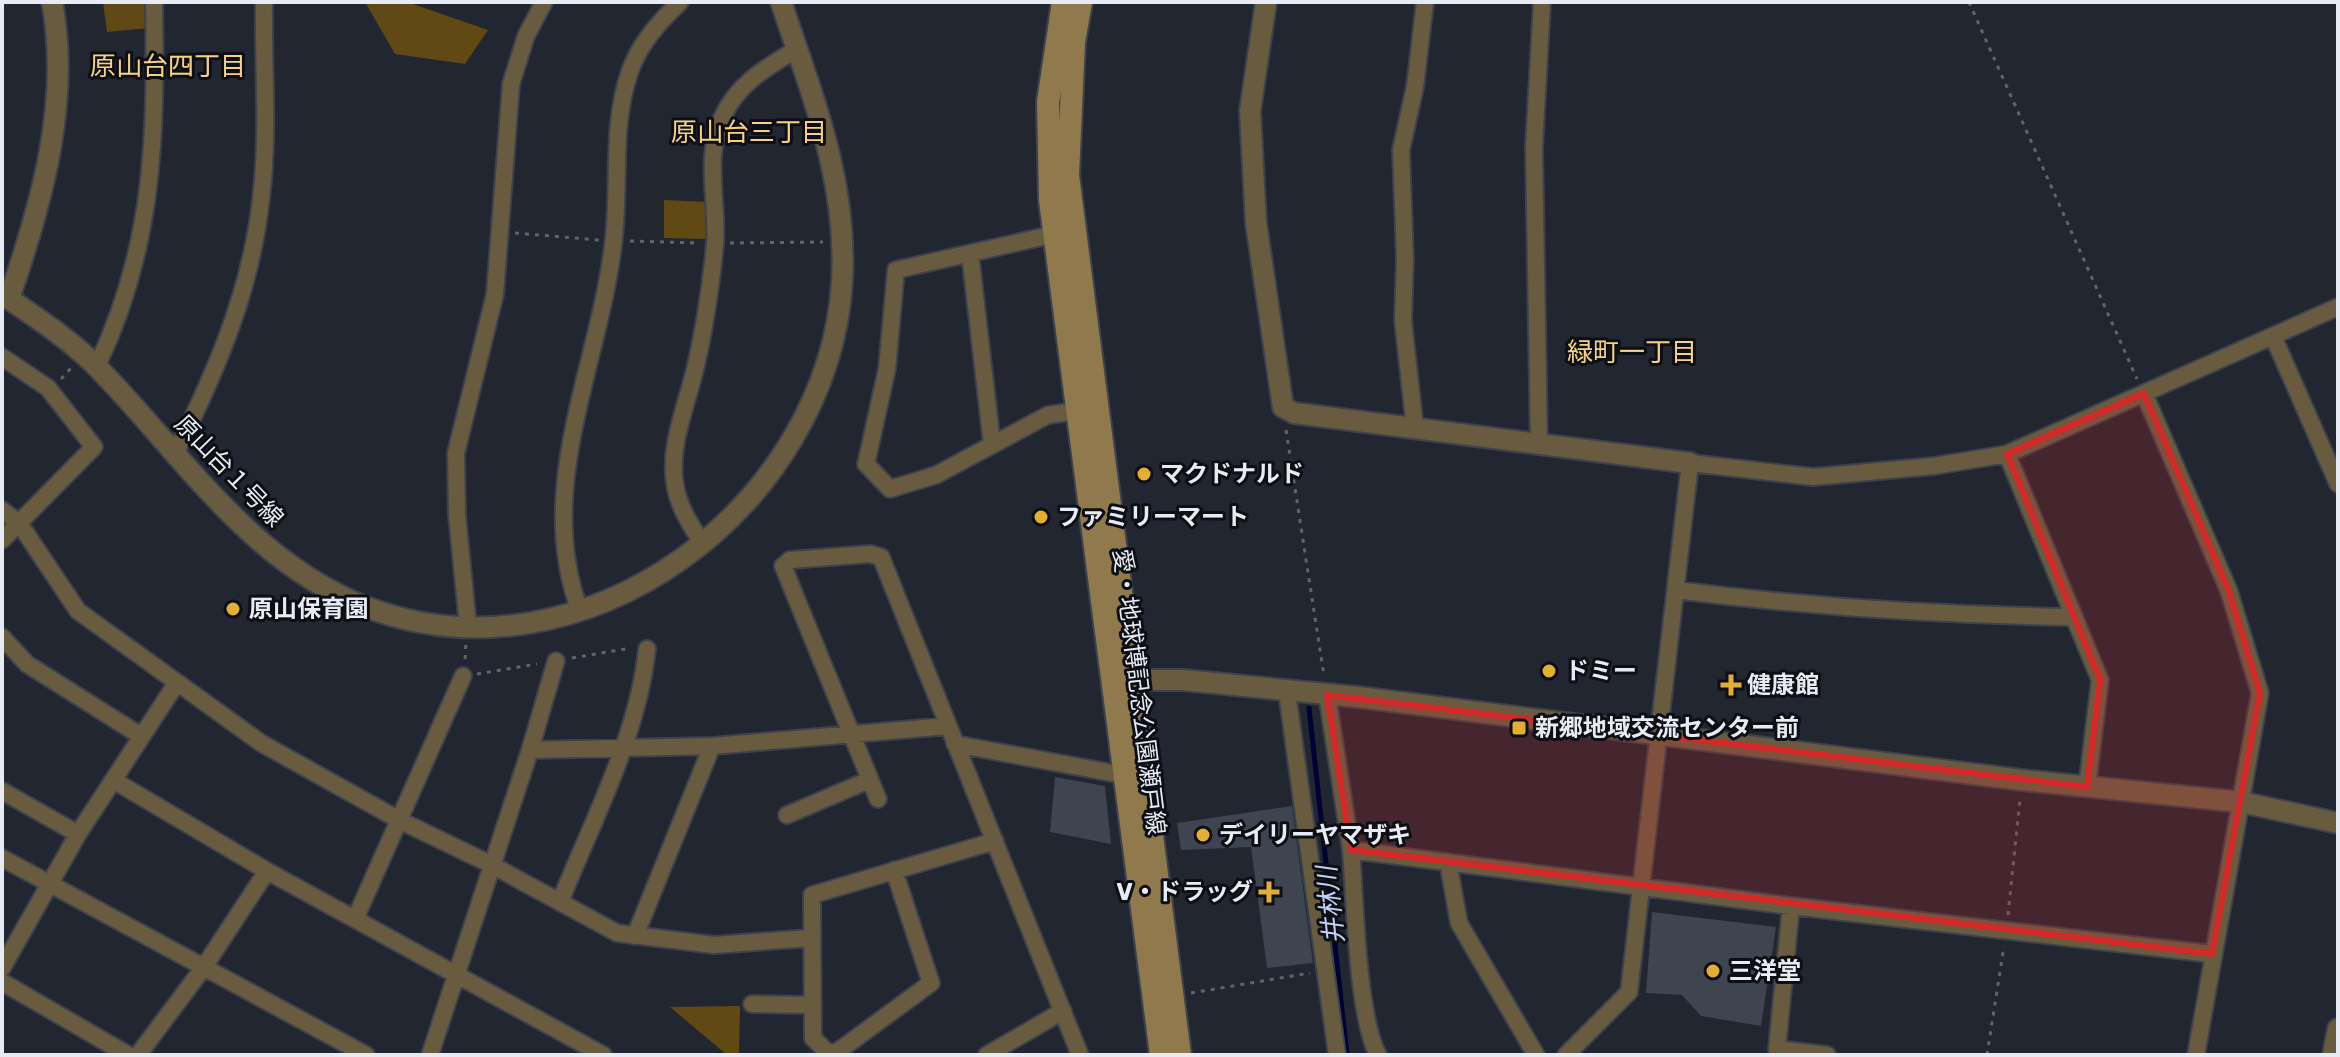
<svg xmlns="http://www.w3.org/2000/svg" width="2340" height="1057" font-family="Rubik,'Noto Sans JP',sans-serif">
	<rect width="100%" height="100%" fill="#212631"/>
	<path fill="#604915" d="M103,2h45l2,26 -43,4z
		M365,2h42l81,28 -23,34 -70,-10z
		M664,200l44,2 -2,37 -42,-1z
		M740,1006l-1,49h-12l-57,-48z"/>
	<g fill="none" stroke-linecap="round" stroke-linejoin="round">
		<path stroke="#000234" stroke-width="5" d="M1309,708l38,347"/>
	</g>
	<path fill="#3e4450" d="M1055,777l50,9 6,58 -61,-12z
		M1292,806l21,157 -46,5 -16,-121 -70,3 -4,-27z
		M1652,912l124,15 -15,99 -60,-10 -19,-21 -36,-2z"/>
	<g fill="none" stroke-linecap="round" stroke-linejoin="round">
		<defs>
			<path id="minor" d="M1064,232l-168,38 -9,99 -21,95 24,25 46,-14 112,-60 29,-4
				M970,253l22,191
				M2273,336l65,148
				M2,357l46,31 46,59 -92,93
				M97,366c58,-122 59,-231 57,-364
				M2144,393l85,198 31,102 -64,362
				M1415,429l-12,-109 2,-61 -4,-109 14,-63 10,-85
				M1539,446l-5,-299 8,-145
				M175,454c41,-82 76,-163 86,-255 8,-65 2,-132 3,-197
				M2007,454l93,226 -13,107
				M2,510l17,13 59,88 183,132 140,78 89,43 127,69 97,12 96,-7
				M703,544c-12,-18 -25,-38 -28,-60 -7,-38 13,-82 21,-119 9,-39 15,-81 19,-121 3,-41 -11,-88 7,-126 15,-34 45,-51 75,-69
				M1676,590c133,17 264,25 398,27
				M580,611c-46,-121 18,-243 33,-365 8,-59 -3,-118 17,-175 10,-28 29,-49 50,-69
				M468,626l-11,-111 -1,-62 39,-159 16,-210 15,-48 18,-34
				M2,637l25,27 114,72
				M1287,692l50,363
				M1327,695l24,155 440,56 -14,143 50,6
				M955,744l179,33
				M530,750l26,-89
				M113,780l154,91 336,184
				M2,791l76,43
				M878,799l-95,-233 7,-6 80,-6 11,3 199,498
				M787,815l82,-35
				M1351,850c4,49 6,165 27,205
				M2,858l364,197
				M1448,862l11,61 77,132
				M894,870l37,113 -94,69 -9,1 -15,-15 -1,-143 183,-54
				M560,902c32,-80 78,-166 87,-253
				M1791,906l421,48
				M356,917l107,-241
				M635,936l77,-190
				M2,968l76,-134 98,-150
				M2,982l126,73
				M752,1004l61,1
				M138,1055l66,-88 63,-96
				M430,1055l100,-305 182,-4 236,-20
				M987,1055l76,-44
				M1566,1055l63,-63 61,-529 123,14 121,-11 73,-12 331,-147"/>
			<path id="tertiary" d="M1266,2l-16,109 6,112 27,184 11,6 396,50
				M2,294c33,23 68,45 97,75 83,85 151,193 267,238 217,83 462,-100 476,-325 6,-100 -30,-187 -61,-280
				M9,299c32,-94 62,-197 43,-297
				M1116,680h67l175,17 664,83 219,22 97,21
				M2333,1055l5,-26"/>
			<path id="secondary" d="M1063,2l-15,100 2,98 111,855
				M1081,2l-7,40 -6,133 112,880"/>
		</defs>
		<use href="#minor" stroke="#3d424c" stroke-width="20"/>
		<use href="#tertiary" stroke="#3d424c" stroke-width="24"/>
		<use href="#secondary" stroke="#3d424c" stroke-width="26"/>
		<path stroke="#5f646e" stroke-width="3" stroke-dasharray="4 6" stroke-linecap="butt" d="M1969,2l168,377
			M515,233l84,7
			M630,241l69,2
			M730,243l93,-1
			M61,379l11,-12
			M1286,430l38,246
			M572,658l59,-10
			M465,659l1,-17
			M477,674l60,-10
			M2008,915l12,-116
			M1191,993l119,-20
			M1987,1055l17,-109"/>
		<use href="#minor" stroke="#695b40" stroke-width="16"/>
		<use href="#tertiary" stroke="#695b40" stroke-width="20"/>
		<use href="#secondary" stroke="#8f794d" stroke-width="22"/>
	</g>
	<path fill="#d62828" fill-opacity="0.2" stroke="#d62828" stroke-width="6" stroke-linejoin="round" d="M2144,393l85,198 31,102 -48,261 -861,-104 -24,-155 760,92 13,-107 -93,-226z"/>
	<g fill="#e3ae34" stroke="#0d0f14" stroke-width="3">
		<circle cx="1144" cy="474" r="8"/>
		<circle cx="1041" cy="517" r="8"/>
		<circle cx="233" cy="609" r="8"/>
		<circle cx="1549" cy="671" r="8"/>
		<path d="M1727 673h8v8h8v8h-8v8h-8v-8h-8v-8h8z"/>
		<rect x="1511" y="720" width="16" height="16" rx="4"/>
		<circle cx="1203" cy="835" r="8"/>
		<path d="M1265 880h8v8h8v8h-8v8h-8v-8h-8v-8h8z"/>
		<circle cx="1713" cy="971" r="8"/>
	</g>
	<g text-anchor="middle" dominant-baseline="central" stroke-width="6" stroke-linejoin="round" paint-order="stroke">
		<g font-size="24" fill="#e7ebf3" stroke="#0d0f14">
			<text transform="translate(229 471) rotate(46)">原山台１号線</text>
			<text transform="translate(1139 692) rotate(83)">愛・地球博記念公園瀬戸線</text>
		</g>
		<g font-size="24" font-weight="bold" fill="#e7ebf3" stroke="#0d0f14" text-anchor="start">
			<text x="1160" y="474">マクドナルド</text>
			<text x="1057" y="517">ファミリーマート</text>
			<text x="249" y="609">原山保育園</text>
			<text x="1565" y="671">ドミー</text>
			<text x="1747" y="685">健康館</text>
			<text x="1535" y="728">新郷地域交流センター前</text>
			<text x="1219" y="835">デイリーヤマザキ</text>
			<text x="1253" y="892" text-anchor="end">V・ドラッグ</text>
			<text x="1729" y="971">三洋堂</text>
		</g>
		<g font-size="26" fill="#f5d188" stroke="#0d0f14">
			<text x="168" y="66">原山台四丁目</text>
			<text x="749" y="132">原山台三丁目</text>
			<text x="1632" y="352">緑町一丁目</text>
		</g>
		<g font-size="26" font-style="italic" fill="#c2d4f6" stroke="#0d0f14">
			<text transform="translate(1331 905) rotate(-96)">井林川</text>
		</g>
	</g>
	<rect width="2340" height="1057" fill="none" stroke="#e7ebf3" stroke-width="8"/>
</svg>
